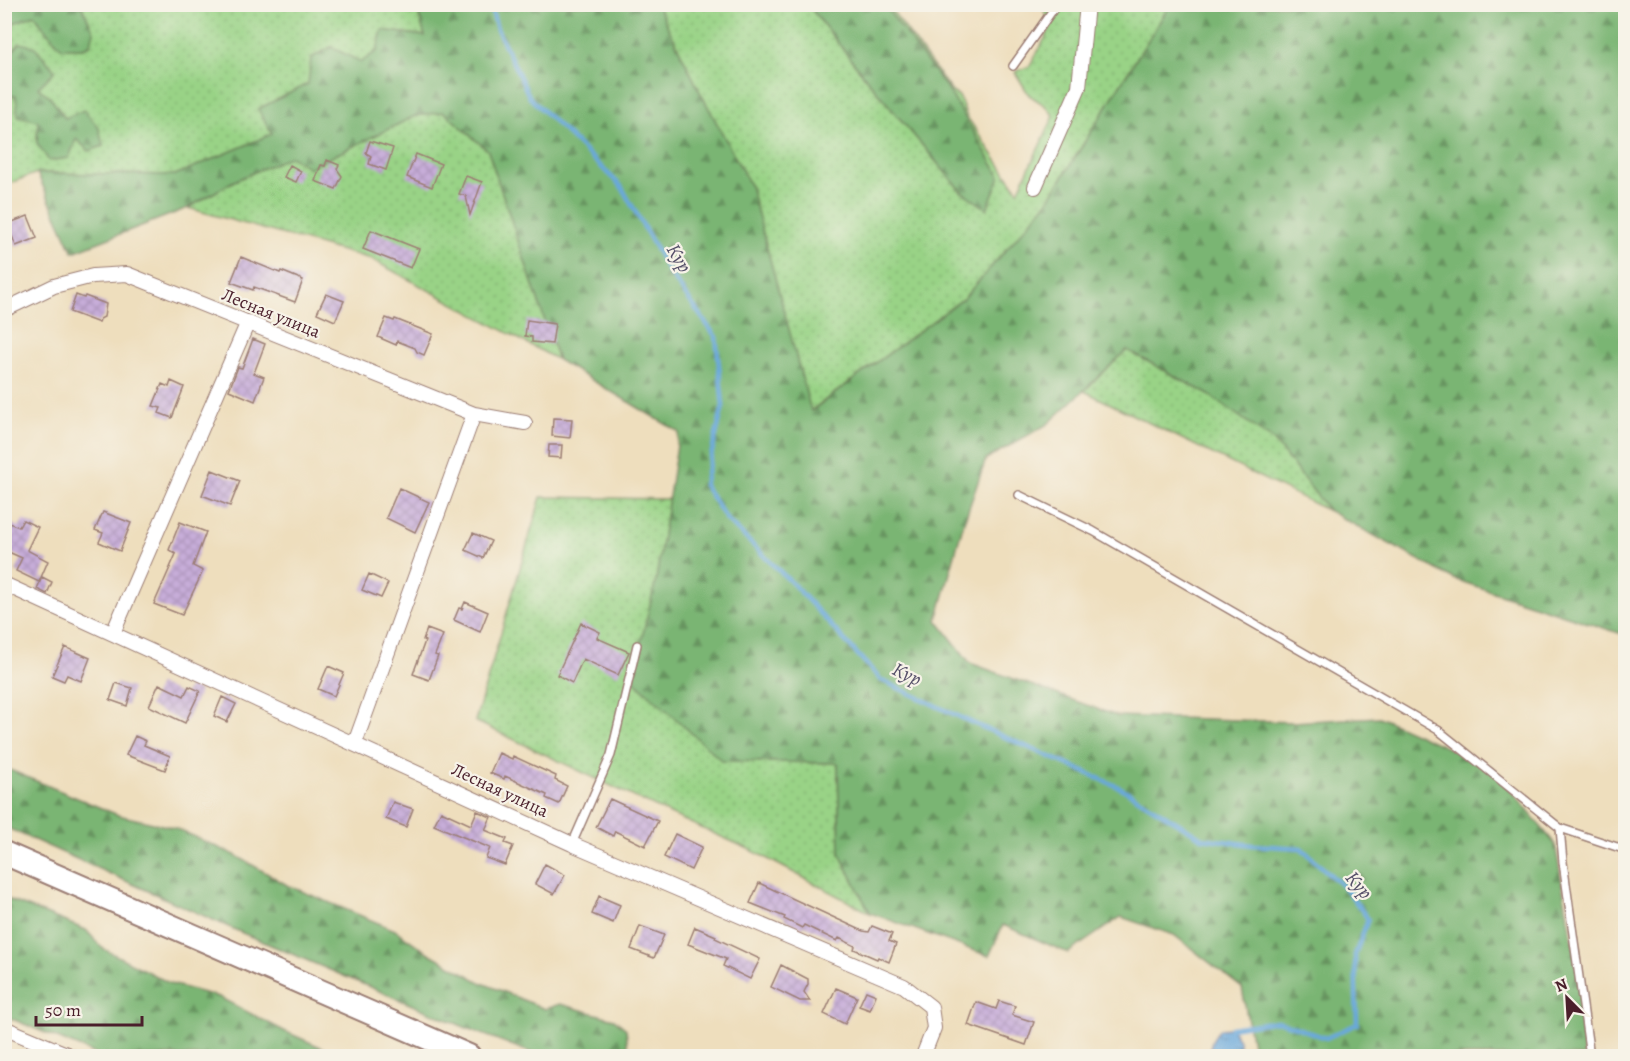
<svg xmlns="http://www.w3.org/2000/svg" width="1630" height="1061" font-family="Alegreya,serif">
	<defs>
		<pattern id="green-dots" width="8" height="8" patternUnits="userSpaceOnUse" patternTransform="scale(1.5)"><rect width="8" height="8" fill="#99d386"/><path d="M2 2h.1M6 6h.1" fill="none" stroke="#85b574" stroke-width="1.8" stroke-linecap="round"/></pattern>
		<pattern id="forest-firs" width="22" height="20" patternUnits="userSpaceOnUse" patternTransform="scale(1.5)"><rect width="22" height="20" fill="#7ab573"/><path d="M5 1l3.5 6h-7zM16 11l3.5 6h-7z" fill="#66935f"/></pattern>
		<pattern id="water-ripples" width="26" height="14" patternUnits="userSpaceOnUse" patternTransform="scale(1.5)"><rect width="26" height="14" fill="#69a8db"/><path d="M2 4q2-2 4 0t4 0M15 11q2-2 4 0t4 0" fill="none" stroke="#5888b2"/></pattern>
		<pattern id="building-cross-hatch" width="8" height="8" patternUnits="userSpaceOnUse" patternTransform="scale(1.5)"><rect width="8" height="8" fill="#c7add9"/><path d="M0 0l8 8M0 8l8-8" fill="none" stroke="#ac94ba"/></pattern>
	</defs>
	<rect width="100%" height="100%" fill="#f7f3e8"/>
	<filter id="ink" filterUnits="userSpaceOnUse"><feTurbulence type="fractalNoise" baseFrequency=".0167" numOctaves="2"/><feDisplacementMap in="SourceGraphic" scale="12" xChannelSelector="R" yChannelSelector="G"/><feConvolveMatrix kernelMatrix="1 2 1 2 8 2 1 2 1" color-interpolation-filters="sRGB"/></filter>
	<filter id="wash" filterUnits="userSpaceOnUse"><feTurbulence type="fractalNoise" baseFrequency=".008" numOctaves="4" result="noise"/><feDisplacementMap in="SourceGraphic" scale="24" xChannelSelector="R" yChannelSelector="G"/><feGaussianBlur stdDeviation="1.35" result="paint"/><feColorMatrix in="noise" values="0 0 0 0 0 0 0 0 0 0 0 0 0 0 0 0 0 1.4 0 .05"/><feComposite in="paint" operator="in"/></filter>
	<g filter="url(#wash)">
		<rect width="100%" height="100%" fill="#eedebd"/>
		<path fill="url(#green-dots)" stroke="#727958" stroke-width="1.5" d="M401,4l16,5 8,27 -43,-6 -5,21 -16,12 -30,-16 -23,37 -50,25 15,25 -98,41 -138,-2 -32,12v-88l11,-1 22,25 -1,22 39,-4 13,12 14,-5 -38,-27 -15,-22 -12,-9 -18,-45 -15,17v-34l30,-11 12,17 15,16h21l7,-3 -8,-38 -14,-2z
			M657,5h151l65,82 88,104 -12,-100 -65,-86h4l64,87 7,4 8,21 51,74 36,-75 -8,-10 -17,-11 -14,-23 15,-6 22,-41 -11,-20h126l-2,8 -119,191 -82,94 -154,113 -60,-226 -51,-95z
			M444,112l44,38 70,210 -187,-101 -183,-51 44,-26 59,-26 18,12 106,-52z
			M1127,350l82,45 65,46 55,70 -245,-120z
			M541,497l128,2 -13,81 66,181 116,2 2,91 30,59 -119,-63 -81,-36 -195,-93z"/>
		<path fill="url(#forest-firs)" stroke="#626a4f" stroke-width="1.5" d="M5,4h63l14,3 12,25 -4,13 -7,3h-21l-15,-16 -12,-17 -30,11z
			M401,5h256l42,85 51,95 61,226 153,-113 82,-94 119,-191 2,-8h458v630l-171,-56 -125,-68 -55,-70 -65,-46 -82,-45 -79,74 -62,35 -23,66 -26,95 33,43 147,53 176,6 86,-5 114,51 62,76 23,129 6,83h-330l-12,-68 -68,-53 -53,-18 -53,36 -65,-28 -14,31 -119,-43 -30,-59 -2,-91 -116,-2 -90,-82 24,-99 23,-148 -121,-72 -70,-209 -44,-39 -29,4 -106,52 -18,-12 -59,26 -44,26 -115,44 -36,-79 138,2 97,-41 -14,-25 50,-25 3,-26 20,-11 30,15 16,-11 5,-21 43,6 -8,-27z
			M808,5h76l65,86 51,85 -13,33 -26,-18 -88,-104z
			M20,43l15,4 20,24 -17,17 12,9 15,21 19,-8 15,18 4,18 -14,5 -13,-12 -7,19 -20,3 -12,-18 1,-22 -20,-5 -2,-20 -11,1v-37z
			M5,768l113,47 57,13 60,27 52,30 108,45 32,22 53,30 65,27 15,-5 54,15 12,10 2,20 19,7h-107l-71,-27 -229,-97 -235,-105z
			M5,898l81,32 16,18 69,36 48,13 65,34 57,25h-241l-95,-40z"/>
		<path fill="url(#water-ripples)" stroke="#5a6483" stroke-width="1.5" d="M1231,1028l8,12v16h-30c0,-10 4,-19 11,-27z"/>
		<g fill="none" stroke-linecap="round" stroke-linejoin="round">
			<path stroke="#69a8db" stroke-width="4.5" d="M490,4l7,25 33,69 91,88 48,86 47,65 7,69 -19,79 23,35 67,65 87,95 94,44 146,64 81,50 50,7 49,3 46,42 21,29 -13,36 2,69 -31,14 -48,-17 -47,7 -2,4"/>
		</g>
		<g id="blocks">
			<path fill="url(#building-cross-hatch)" d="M370,141l23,7 -7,22 -17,-6 2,-8 -5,-3z
				M416,154l25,10 -9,23 -25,-10z
				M327,160l12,5 -2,4 5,7 -6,13 -21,-8 6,-16 4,1z
				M290,165l11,6 -5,11 -12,-5z
				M466,176l16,6 -12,33 -4,-19 -7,-2z
				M28,216l9,22 -21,8 -9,-22z
				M371,230l48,19 -8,19 -48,-19z
				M241,257l39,16 1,-2 22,9 -8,22 -41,-15 -1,3 -22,-8z
				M326,294l18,7 -9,20 -18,-8z
				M76,295l8,3 1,-2 21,8 -2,13 -4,2 -1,4 -29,-11z
				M386,318l8,3 1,-2 38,15 -9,21 -7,-3 -2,-4 -18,-7 -1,4 -18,-8z
				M527,320l28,4 -3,20 -20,-2v-5l-7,-1z
				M253,339l12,5 -11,29 10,4 -9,24 -26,-11 9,-23 4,1z
				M171,381l13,6 -12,31 -13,-5 2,-5 -8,-2 9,-22 7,3z
				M553,418l19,1 -2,19 -18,-2z
				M549,445h13l-1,13 -13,-1z
				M212,470l28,11 -10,25 -28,-11z
				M399,488l30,14 -14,30 -29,-14z
				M103,512l28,11 -11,28 -21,-9 4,-9 -8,-3z
				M23,520l15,7 -11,23 21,11 -9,21 -23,-11 6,-13 -18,-8v-29l15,6z
				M180,522l26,10 -13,34 10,5 -21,44 -28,-11 22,-50 -7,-4z
				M473,533l18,8 -8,17 -18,-8z
				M369,574l19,9 -7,15 -19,-8z
				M42,577l10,5 -5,12 -10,-5z
				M465,602l23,10 -8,20 -26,-12 5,-12 3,1z
				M581,623l19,9 -3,6 32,14 -11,23 -35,-16 -11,24 -15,-8z
				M427,629l16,6 -8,20 3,1 -9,24 -16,-6 12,-33 -2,-1z
				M65,647l25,11 -9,23 -14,-6 -3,6 -12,-5z
				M328,666l16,7 -10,23 -16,-7z
				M116,683l16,5 -5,18 -17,-6z
				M159,684l25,12 5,-10 11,5 -15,32 -36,-17z
				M222,697l14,7 -9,18 -13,-6z
				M135,736l11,5 -2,4 26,11 -5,14 -39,-15z
				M499,753l13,6 1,-3 43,20 -1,4 12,6 -8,18 -13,-6 1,-3 -42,-19 -1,3 -14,-6z
				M610,799l48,22 -13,25 -30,-15 -2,5 -17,-9z
				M393,802l20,7 -7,18 -20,-8z
				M441,811l30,14 6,-14 14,6 -6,13 22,9 -2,4 8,3 -8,19 -19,-7 4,-10 -56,-23z
				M675,834l27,13 -11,23 -27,-13z
				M545,864l20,11 -11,19 -19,-10z
				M759,883l104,48 6,1 3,-6 20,8 -3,7 7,3 -7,18 -11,-5 -1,2 -23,-10 1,-3 -16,-8 -2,3 -33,-16 -2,3 -18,-9 1,-2 -35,-14z
				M599,896l21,9 -7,18 -21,-9z
				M640,926l24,9 -10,23 -23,-9z
				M695,927l21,9 -1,2 45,21 -10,20 -27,-13 3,-7 -38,-15z
				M781,965l27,14v5l-4,8 6,9h-10l-29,-14z
				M836,988l21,9 -12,27 -21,-10z
				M866,991l10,4 -6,15 -11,-4z
				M999,1001l16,5 -3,9 22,7 -8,23 -58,-20 8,-23 20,7z"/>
		</g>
	</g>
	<g filter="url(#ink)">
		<use href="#blocks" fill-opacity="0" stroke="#9c7e74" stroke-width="1.5"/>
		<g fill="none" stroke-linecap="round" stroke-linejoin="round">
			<defs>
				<path id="service" d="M1013,66l44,-62
					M1019,495l74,36 345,199 122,98 66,22
					M1560,828l3,34 27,194
					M572,844l39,-89 26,-110"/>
				<path id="minor" d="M1035,187l44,-100 8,-83
					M4,310l50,-24 39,-10 34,-2 347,140 51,9
					M4,584l568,260 332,142 27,21 3,21 -11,28
					M113,633l135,-311
					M355,743l119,-329
					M4,1028l67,28"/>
				<path id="primary" d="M4,853l465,203"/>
			</defs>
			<use href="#service" stroke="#9c7e74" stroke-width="10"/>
			<use href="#minor" stroke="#9c7e74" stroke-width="16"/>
			<use href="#primary" stroke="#9c7e74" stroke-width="26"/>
			<use href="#service" stroke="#fff" stroke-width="7"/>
			<use href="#minor" stroke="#fff" stroke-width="14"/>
			<use href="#primary" stroke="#fff" stroke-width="22"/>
		</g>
	</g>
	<g text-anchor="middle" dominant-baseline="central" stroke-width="4.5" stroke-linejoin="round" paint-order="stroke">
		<g font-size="18" fill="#4a1f2b" stroke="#f7f3e8">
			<text transform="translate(271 313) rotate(22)">Лесная улица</text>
			<text transform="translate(500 790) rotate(25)">Лесная улица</text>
		</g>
		<g font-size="20" font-style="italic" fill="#554f69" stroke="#f7f3e8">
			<text transform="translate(679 258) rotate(59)">Кур</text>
			<text transform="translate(907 674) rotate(26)">Кур</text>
			<text transform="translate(1359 885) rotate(50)">Кур</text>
		</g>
	</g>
	<rect width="1630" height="1061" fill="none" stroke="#f7f3e8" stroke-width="24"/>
	<g transform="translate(1567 998) rotate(336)" stroke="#f7f3e8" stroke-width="4.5" paint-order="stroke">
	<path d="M0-4.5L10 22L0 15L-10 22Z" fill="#4a1f2b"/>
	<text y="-9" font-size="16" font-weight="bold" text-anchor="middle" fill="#4a1f2b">N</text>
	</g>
	<path d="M36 1016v9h106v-9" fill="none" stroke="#4a1f2b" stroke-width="3"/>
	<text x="45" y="1016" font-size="18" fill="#4a1f2b" stroke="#f7f3e8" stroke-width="4.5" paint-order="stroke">50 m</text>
</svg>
